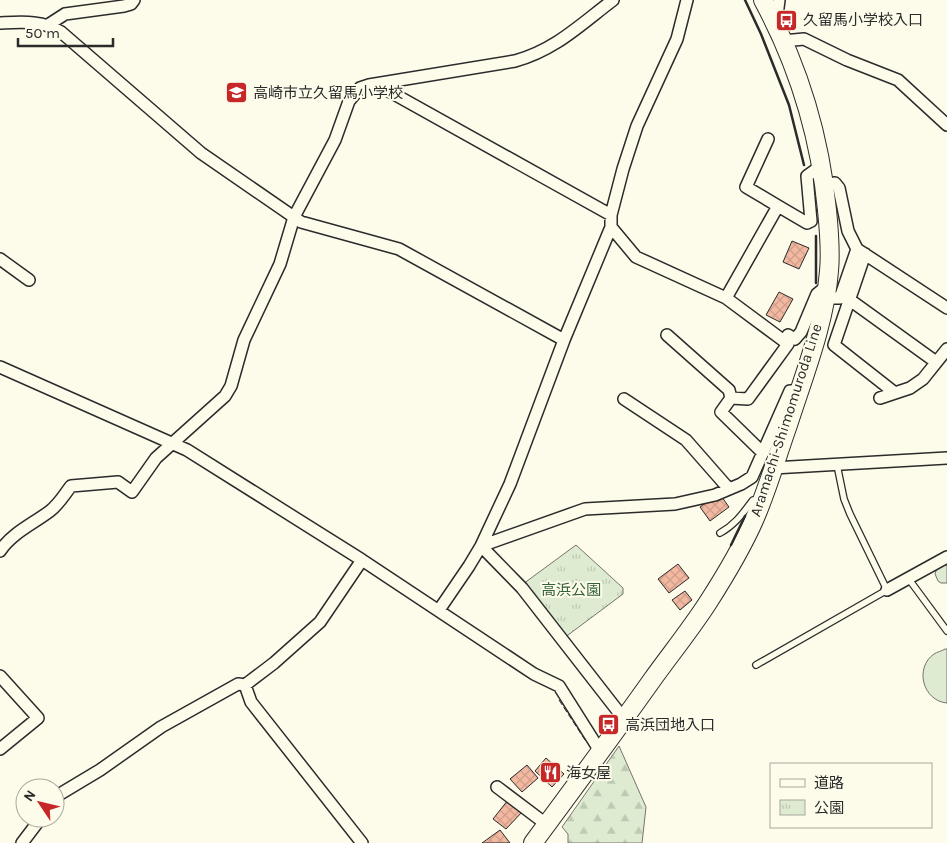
<svg xmlns="http://www.w3.org/2000/svg" width="947" height="843" font-family="Karla,'Noto Sans JP',sans-serif">
	<defs>
		<pattern id="forest-firs" width="22" height="20" patternUnits="userSpaceOnUse" patternTransform="scale(1.25)"><rect width="22" height="20" fill="#deebd1"/><path d="M5 1l3.5 6h-7zM16 11l3.5 6h-7z" fill="#bfcab4"/></pattern>
		<pattern id="park-tufts" width="24" height="20" patternUnits="userSpaceOnUse" patternTransform="scale(1.25)"><rect width="24" height="20" fill="#deebd1"/><path d="M3 7l-1-3M5 7V3M7 7l1-3M15 17l-1-3M17 17v-4M19 17l1-3" fill="none" stroke="#bfcab4"/></pattern>
		<pattern id="building-cross-hatch" width="8" height="8" patternUnits="userSpaceOnUse" patternTransform="scale(1.25)"><rect width="8" height="8" fill="#f2b8a0"/><path d="M0 0l8 8M0 8l8-8" fill="none" stroke="#d09e8a"/></pattern>
	</defs>
	<rect width="100%" height="100%" fill="#fdfbea"/>
	<path fill="#deebd1" stroke="#74746e" d="M944,565h3v18h-6l-3,-2 -3,-7 2,-6z
		M945,649h2v54c-24,-2 -33,-35 -13,-49 3,-2 8,-3 11,-5z"/>
	<path fill="url(#forest-firs)" stroke="#74746e" d="M619,746l27,61 -4,36h-74v-9l-6,-7z"/>
	<path fill="url(#park-tufts)" stroke="#74746e" d="M576,545l47,43v6l-59,44 -41,-54z"/>
	<path fill="url(#building-cross-hatch)" stroke="#2b2b2b" d="M792,241l17,7 -10,21 -16,-7z
		M779,292l14,7 -13,23 -14,-7z
		M719,493l10,14 -19,14 -10,-14z
		M678,564l11,14 -20,15 -11,-14z
		M685,591l7,9 -12,10 -8,-10z
		M546,758l18,16 -12,13 -17,-16z
		M527,765l11,13 -16,14 -12,-13z
		M508,800l15,11 -17,18 -13,-10z
		M500,830l10,13h-28z"/>
	<g fill="none" stroke-linecap="round" stroke-linejoin="round">
		<defs>
			<path id="service" d="M720,533c15,-8 23,-20 33,-33h6
				M908,578l39,53
				M756,665l131,-75 -37,-76 -6,-15 -7,-34"/>
			<path id="minor" d="M0,23c22,-1 42,-3 61,9l140,121 100,69 98,27 165,91
				M776,23l3,-23
				M48,25l17,-11 59,-8 7,-2 3,-4
				M783,41l21,-2 43,21 51,20 49,45
				M376,84l235,131
				M768,139l-22,48 32,19
				M824,185l11,-2 4,5 9,43 9,18 90,59
				M611,227l25,30 90,41 62,46 -40,55 -17,-1 -10,14 42,41
				M865,254l-31,91 61,48
				M0,259l29,21
				M726,298l52,-92 29,17 4,-2 -4,-45 14,-10
				M825,298h15l17,-49
				M850,300l86,62
				M667,335l62,55 2,8
				M788,335l7,4 6,-7 16,-38 10,-8
				M0,367l187,83 175,110 172,114 25,12 41,65
				M880,398l30,-10 13,-9 24,-30
				M624,399l62,41 43,49
				M773,468l174,-10
				M0,551c12,-18 33,-27 50,-40 9,-7 14,-16 21,-25l47,-4 14,10 24,-34 69,-62 6,-10 13,-46 36,-76 14,-47 41,-77 14,-39 11,-13 9,-3 146,-24c40,-11 65,-36 98,-61
				M362,560l-42,62 -46,41 -29,22 6,17 111,141
				M887,590l60,-33
				M439,610l30,-44 12,-20 29,-62 54,-144 47,-113v-12l12,-46 14,-43 40,-87 10,-39
				M0,676l38,42 -38,31
				M624,719l-102,-131 -41,-42 104,-37 90,-5 40,-9 26,-11 11,-7 38,-86h9
				M497,787l49,37
				M55,800l5,-6 40,-24 61,-43 77,-43 7,1
				M22,843l19,-25"/>
			<path id="primary" d="M533,843c40,-54 80,-108 119,-163 18,-25 38,-50 55,-76 18,-28 35,-56 48,-86 13,-30 22,-62 33,-93 16,-50 37,-102 41,-154 2,-20 0,-41 -2,-61 -7,-73 -29,-145 -64,-210"/>
		</defs>
		<use href="#service" stroke="#2b2b2b" stroke-width="8"/>
		<use href="#minor" stroke="#2b2b2b" stroke-width="14"/>
		<use href="#primary" stroke="#2b2b2b" stroke-width="20"/>
		<use href="#service" stroke="#fdfbea" stroke-width="5.5"/>
		<use href="#minor" stroke="#fdfbea" stroke-width="11"/>
		<use href="#primary" stroke="#fdfbea" stroke-width="18"/>
		<path stroke="#2b2b2b" stroke-width="1" stroke-dasharray="6 2.5" stroke-linecap="butt" d="M559,700l26,40"/>
		<path stroke="#2b2b2b" stroke-width="2.5" d="M745,0l16,34 28,71 15,60
			M816,283v-47
			M731,545l14,-29"/>
	</g>
	<defs>
		<symbol id="bus-square" viewBox="-11 -11 22 22"><rect x="-9" y="-9" width="18" height="18" rx="4" fill="#c62828" stroke="#fdfbea"/><path d="M-5-6H5V4H4V6H2V4H-2V6H-4V4H-5ZM-3.5-4V0h7V-4ZM-3.5 1.2v1.5H-2V1.2ZM2 1.2v1.5H3.5V1.2Z" fill="#fff"/></symbol>
		<symbol id="school-square" viewBox="-11 -11 22 22"><rect x="-9" y="-9" width="18" height="18" rx="4" fill="#c62828" stroke="#fdfbea"/><path d="M0-5L7-2L0 1L-7-2ZM-4 1L0 2.5L4 1V4Q0 6-4 4Z" fill="#fff"/></symbol>
		<symbol id="restaurant-square" viewBox="-11 -11 22 22"><rect x="-9" y="-9" width="18" height="18" rx="4" fill="#c62828" stroke="#fdfbea"/><path d="M-5-6h1v4h1v-4h1v4h1v-4h1v5L-1.5 .5V6h-2V.5L-5-1ZM5-6V6H3V1.5H1.5Q1.5-4 5-6Z" fill="#fff"/></symbol>
	</defs>
	<g fill-rule="evenodd">
		<use href="#bus-square" x="774" y="8" width="25" height="25"/>
		<use href="#school-square" x="224" y="80" width="25" height="25"/>
		<use href="#bus-square" x="596" y="712" width="25" height="25"/>
		<use href="#restaurant-square" x="538" y="760" width="25" height="25"/>
	</g>
	<g text-anchor="middle" dominant-baseline="central" stroke-width="4" stroke-linejoin="round" paint-order="stroke">
		<g font-size="15" fill="#2b2b2b" stroke="#fdfbea" text-anchor="start">
			<text x="803" y="20">久留馬小学校入口</text>
			<text x="253" y="93">高崎市立久留馬小学校</text>
			<text x="625" y="725">高浜団地入口</text>
			<text x="566" y="773">海女屋</text>
		</g>
		<g font-size="15" fill="#2b2b2b" stroke="#fdfbea">
			<text transform="translate(786 420) rotate(-72)">Aramachi-Shimomuroda Line</text>
		</g>
		<g font-size="15" fill="#34623c" stroke="#fdfbea">
			<text x="571" y="590">高浜公園</text>
		</g>
	</g>
	<rect x="770" y="763" width="162" height="65" fill="#fdfbea" stroke="#a9a89e"/>
	<rect x="780" y="779" width="25" height="8" fill="#fdfbea" stroke="#a9a89e"/>
	<text x="814" y="788" font-size="15" fill="#2b2b2b">道路</text>
	<rect x="780" y="800" width="25" height="15" fill="url(#park-tufts)" stroke="#a9a89e"/>
	<text x="814" y="813" font-size="15" fill="#2b2b2b">公園</text>
	<g transform="translate(40 803) rotate(305)"><circle r="24" fill="#fdfbea" stroke="#a9a89e"/>
	<path d="M0-4L9 19L0 12L-9 19Z" fill="#c62828"/>
	<text y="-8" font-size="14" font-weight="bold" text-anchor="middle" fill="#2b2b2b">N</text>
	</g>
	<path d="M18 38v8h95v-8" fill="none" stroke="#2b2b2b" stroke-width="2.5"/>
	<text x="25" y="38" font-size="15" fill="#2b2b2b" stroke="#fdfbea" stroke-width="4" paint-order="stroke">50 m</text>
</svg>
